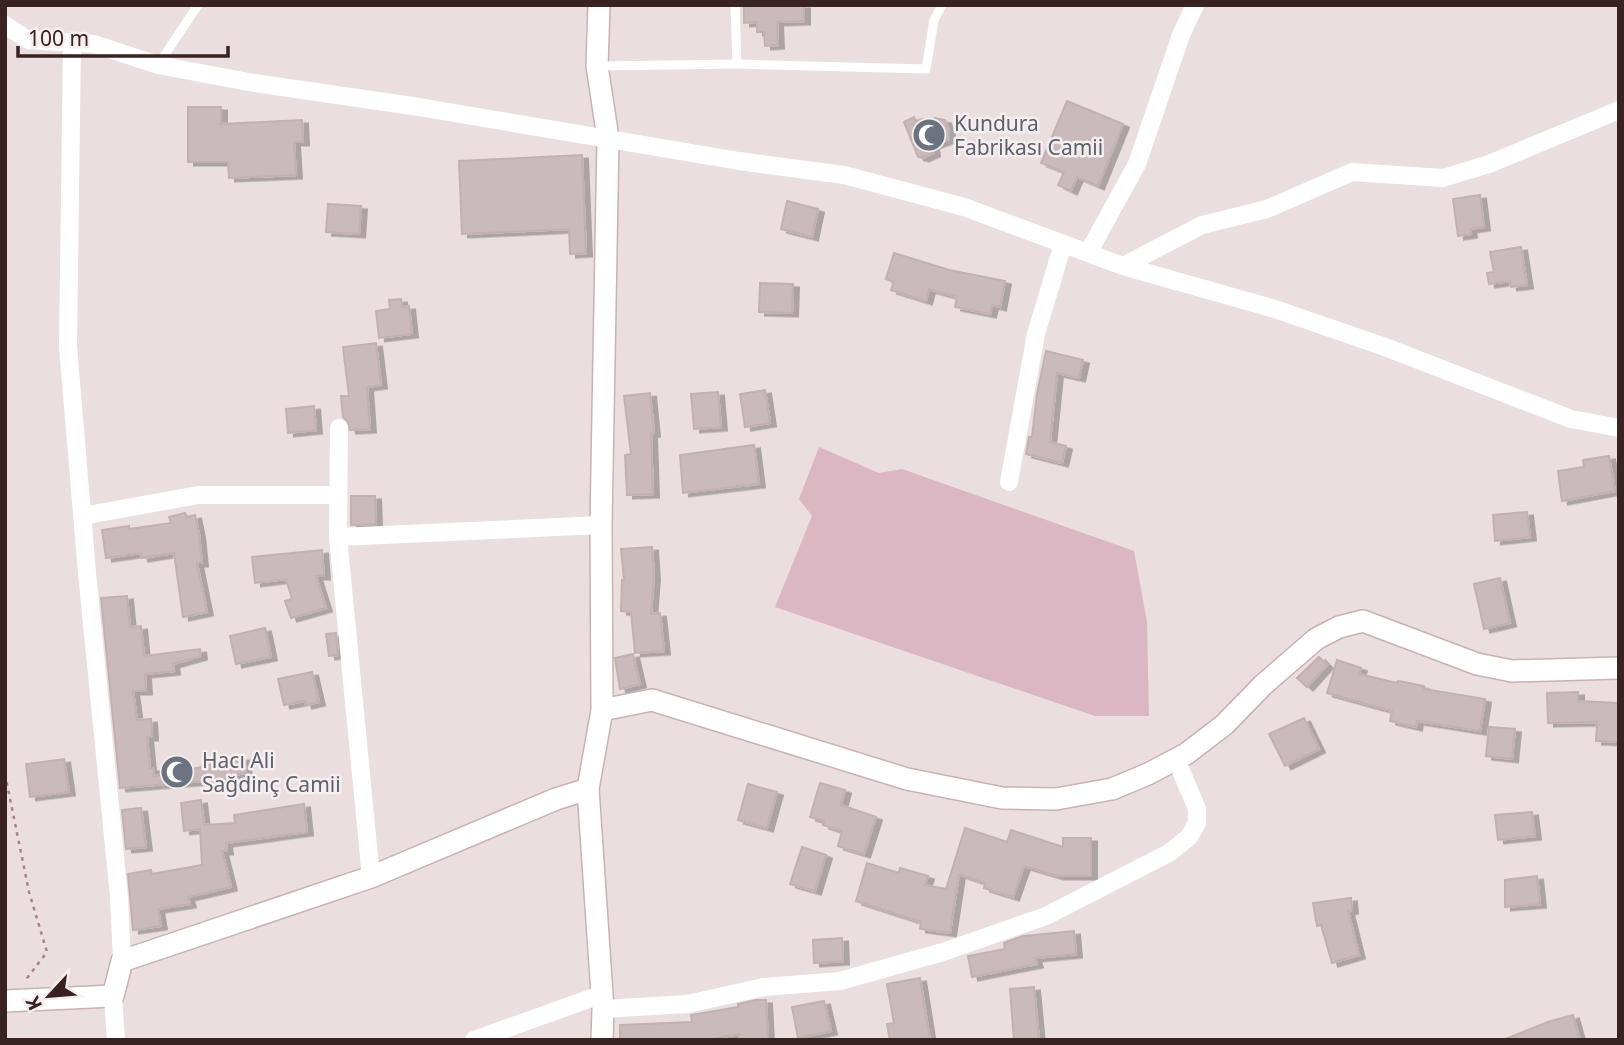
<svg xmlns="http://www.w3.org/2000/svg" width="1624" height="1045" font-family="'Noto Sans',sans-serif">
	<defs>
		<filter id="shadow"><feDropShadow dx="6" dy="3.5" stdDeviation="0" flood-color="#0004"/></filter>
	</defs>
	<rect width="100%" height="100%" fill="#eadedf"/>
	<path fill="#dbb6c3" d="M819,447l60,26 23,-4 232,82 13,71 2,94h-54l-320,-109 37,-91 -13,-17z"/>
	<path fill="#cababc" stroke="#c3b1b1" stroke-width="2" filter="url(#shadow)" d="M744,5h60v16l-27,1 1,23 -13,1 -1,-14h-7v-10l-13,1z
		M1067,101l56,23 -25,62 -21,-9 -6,14 -13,-6 6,-13 -23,-9z
		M188,107h33v17l81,-4 1,22h-9l2,33 -67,3 -1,-16h-40z
		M914,117l2,4 7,-2 3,4 9,-5 10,2 4,11v8l-16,6 1,8 -11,5 -5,-1 -14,-35z
		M582,155l4,98 -16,1 -1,-25 -107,5 -3,-73z
		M1480,195l4,32 -14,2 1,5 -13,2 -5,-37z
		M787,201l31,8 -6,28 -31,-8z
		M328,204l33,2 -2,28 -33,-2z
		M1521,247l6,38 -16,2 -1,-6 -21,3 -2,-11 7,-1 -4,-20z
		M894,253l55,17 56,11 -5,26 -8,-2 -2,9 -35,-7 2,-10 -28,-8 -3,12 -35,-11 3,-8 -8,-3z
		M760,283l33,1 -1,29 -33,-1z
		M401,299l1,8 7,-1 3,28 -33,4 -3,-27 14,-2 -1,-9z
		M376,343l5,42 -14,2 3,42 -20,1 -2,-8 -5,-5 -2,-21h8l-6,-49z
		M1046,351l37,9 -4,18 -22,-5 -7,69 16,4 -4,17 -36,-9 3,-17h3l5,-43z
		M765,390l5,33 -25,4 -5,-33z
		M718,392l3,35 -27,2 -3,-35z
		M650,393l4,40 -3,1 2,60 -26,1 -2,-40 6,-1 -7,-58z
		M314,406l2,24 -28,3 -2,-24z
		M754,445l5,39 -76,9 -3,-38z
		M1609,456l6,35 -53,10 -4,-30 26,-4 -1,-7z
		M351,496h24l1,28 -25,1z
		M1527,512l3,25 -35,4 -2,-26z
		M185,513l2,4 8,-2 4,19 3,29h-5l10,49 -24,5 -9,-64 -32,5 -1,-5 -35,5 -4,-28 27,-4v3l42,-6 -2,-6z
		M652,547l2,29 -3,38 9,-1 4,38 -29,2 -4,-41 -10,-1 1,-31h2l-3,-31z
		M322,550l2,26h-8l10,32 -35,10 -6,-17 7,-2 -6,-20 -31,4 -3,-26z
		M1500,578l10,45 -26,6 -10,-45z
		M127,596l3,31 11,-1 3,30 56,-7 1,7 -28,8 1,7 -29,3 1,17h-13l4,29 14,-1 1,18h-5l3,31h3l1,8 48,-9v-2l28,-2v-4l14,-2 2,16 -18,3v3l-108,9 -19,-190z
		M265,628l6,29 -35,7 -6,-28z
		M336,633l2,22 -9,1 -3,-22z
		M633,654l7,30 -20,5 -5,-31z
		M1319,657l8,8 -20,22 -10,-9z
		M1337,660l24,8 -2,6 38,9 1,-2 26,5v3l61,10 -5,32 -63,-10 -1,6 -26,-6 2,-10 -65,-18z
		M312,672l7,30 -13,3 -1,-4 -21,4 -6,-26z
		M1578,692v9l41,2v39l-23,-1 1,-19 -49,1 -1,-30z
		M1304,718l15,31 -34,17 -16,-32z
		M1489,727l26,2 -3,30 -26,-3z
		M64,759l5,33 -39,5 -4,-33z
		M820,783l25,7 -4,15 35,12 -12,37 -26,-8 4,-15 -19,-6 1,-4 -14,-4z
		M748,784l29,8 -10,36 -29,-8z
		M201,800l3,25 31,-2 -1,-8 70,-11 3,28 -81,11 1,8h-5l9,36 -43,10 2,7 -32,5 3,17 -28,4 -5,-56 23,-4 1,4 50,-9 -2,-36 -16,2 -3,-28z
		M141,808l5,39 -20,2 -4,-39z
		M1532,812l3,24 -37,4 -3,-25z
		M965,828l42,14 4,-12 52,17v-9h28v38h-33l-34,-10 -11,31 -29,-9 1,-5 -26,-9 -9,59 -30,-4 1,-7 -65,-21 11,-38 32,10 1,-5 28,8 -3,9 21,4z
		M802,847l24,8 -11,36 -25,-7z
		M1537,876l3,28 -35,3v-27z
		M1351,898l1,12 -4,1 11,44 -27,8 -11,-38 -4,1 -4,-23z
		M1074,931l2,23 -41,4 2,6 -65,13 -4,-21 37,-7 -1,-6 19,-7z
		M842,938l1,23 -29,2 -1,-23z
		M920,978l10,62h-40l-3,-16 7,-1 -7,-39z
		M1034,987l5,53h-25l-4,-51z
		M756,1000h10l2,40h-28l-1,-6 -32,6h-87v-15l72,-3 -1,-7 47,-8v-3z
		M824,1001l7,30 -33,7 -6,-31z
		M1573,1015l7,25h-77l45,-18z"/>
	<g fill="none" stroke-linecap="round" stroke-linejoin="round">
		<defs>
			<path id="secondary" d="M599,5l-2,61 11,72 -7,387 1,185 -14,79 15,220 -1,31
				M602,710l50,-10 255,79 95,19 54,1 56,-10 36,-15 38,-20 38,-29 39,-40 53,-46 23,-12 24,-6 114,43 35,7 107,-3
				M5,1001l108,-5 9,-35 249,-84 185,-78 32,-10"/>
		</defs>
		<use href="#secondary" stroke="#c9b2b1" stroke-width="24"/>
		<path stroke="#ad827e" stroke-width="2.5" stroke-dasharray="3.5 5" stroke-linecap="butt" d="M5,774l24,118 18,60 -23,30"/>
		<path stroke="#fff" stroke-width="9" d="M735,5l2,59
			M158,65l40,-60
			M599,66l138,-2 189,5 8,-49 8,-15"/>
		<path stroke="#fff" stroke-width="18" d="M5,25l23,15 66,4 64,21 96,18 165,24 320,54 105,14 120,32 159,59 152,43 110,38 186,72 48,9
			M72,42l-4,305 19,226 32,324 3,64
			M1088,253l49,-89 44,-129 14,-30
			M1123,266l79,-41 65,-16 85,-37 91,6 46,-14 130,-54
			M339,428l-1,109 33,340
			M1009,482l27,-148 27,-90
			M82,516l116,-21h139
			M338,537l263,-12
			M113,996l3,44
			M603,1009l84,-5 77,-17 76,-6 103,-29 103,-36 123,-63 20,-16 8,-14v-14l-21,-50
			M474,1040l126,-45"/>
		<use href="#secondary" stroke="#fff" stroke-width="21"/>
	</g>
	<defs>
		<symbol id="mosque-disc" viewBox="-11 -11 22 22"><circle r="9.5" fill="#6b7280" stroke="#f7eeef"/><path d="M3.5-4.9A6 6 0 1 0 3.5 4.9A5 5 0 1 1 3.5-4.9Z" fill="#fff"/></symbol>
	</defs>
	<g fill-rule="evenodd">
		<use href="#mosque-disc" x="910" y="116" width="38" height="38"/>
		<use href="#mosque-disc" x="158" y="753" width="38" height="38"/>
	</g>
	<g text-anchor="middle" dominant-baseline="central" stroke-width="5" stroke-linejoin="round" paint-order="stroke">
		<g font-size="21" fill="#5b616d" stroke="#f7eeef" text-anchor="start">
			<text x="954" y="123">Kundura<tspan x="954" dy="24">Fabrikası Camii</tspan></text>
			<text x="202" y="760">Hacı Ali<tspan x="202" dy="24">Sağdinç Camii</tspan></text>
		</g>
	</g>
	<rect width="1624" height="1045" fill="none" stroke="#392220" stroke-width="14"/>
	<g transform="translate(49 996) rotate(244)" stroke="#f7eeef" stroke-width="5" paint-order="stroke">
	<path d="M0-5L12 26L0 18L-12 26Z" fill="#392220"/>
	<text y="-10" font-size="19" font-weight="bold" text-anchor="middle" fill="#392220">K</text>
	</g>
	<path d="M18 46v10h210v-10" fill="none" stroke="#392220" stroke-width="3.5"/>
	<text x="28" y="46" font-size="21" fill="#392220" stroke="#f7eeef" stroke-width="5" paint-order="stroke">100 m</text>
</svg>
